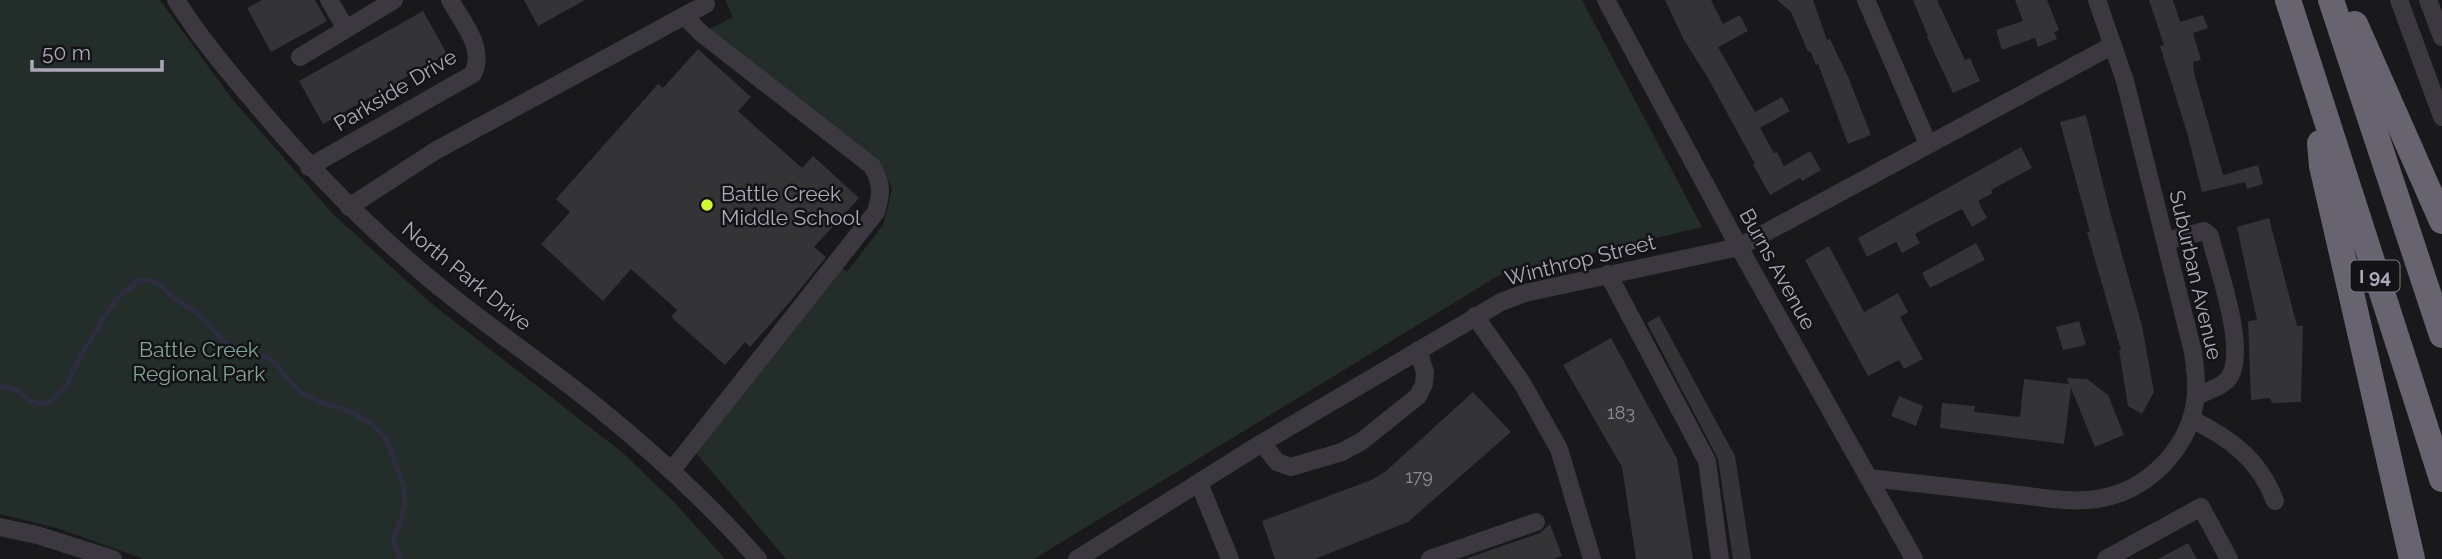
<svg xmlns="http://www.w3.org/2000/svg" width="2442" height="559" font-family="Raleway,sans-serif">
	<rect width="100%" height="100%" fill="#19181a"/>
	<path fill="#232d2a" d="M0,0h160l72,99 101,115 99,90 191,149 53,51 49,55h-582l-83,-30 -60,-15z
		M725,0h857l120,227 -204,49 -464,283h-248l-91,-107 145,-185 7,5 36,-47 9,-35 -8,-21 -174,-140 23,-12z"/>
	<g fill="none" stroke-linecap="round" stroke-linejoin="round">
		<path stroke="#2d2d3f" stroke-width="5" d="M0,386l14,3 18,12 9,3 9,-2 18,-18 13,-29 33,-53 23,-21 13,-1 9,4 12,12 29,19 23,26 21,10 24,7 9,6 7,11 18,18 18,9 34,11 18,11 14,15 18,47 1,21 -12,34 7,18"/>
	</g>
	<path fill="#343336" d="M262,0h53l12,21 -56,31 -24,-44z
		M524,0h61l-47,26z
		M1665,0h46l12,24 17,-9 8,16 -30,16 37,65 27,-15 8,14 -30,17 14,25 3,-1 7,14 26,-15 11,19 -19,11 -2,-3 -30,17 -17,-30 2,-1 -47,-86 -24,-38z
		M1777,0h36l14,40 3,-1 19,40 22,56 -23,9 -30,-80 -2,1 -6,-14 -2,1 -17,-40z
		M1913,0h24l28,60 5,-2 10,23 -27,12 -26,-56 1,-1z
		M2015,0h32l12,30 -5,2 3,7 -19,8 -3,-9 -33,12 -6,-20 27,-9z
		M2149,0h24l7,22 23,-7 5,13 -15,5 8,27 -8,2 1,11 29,102 35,-10 5,19 -16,5 -2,-7 -43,10 -14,-56 -28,-90 4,-1z
		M423,11l24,43 -124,70 -24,-43z
		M698,49l53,48 -13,14 64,57 11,-12 46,42 -45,49 12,10 -37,46 -39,44 -5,-5 -20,23 -54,-48 6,-7 -46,-41 -28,32 -62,-57 29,-32 -14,-13 102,-115 5,4z
		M2086,115l24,97 32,114 12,66 -12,22 -14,-8 -9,-56h2l-34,-118h3l-30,-110z
		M2021,147l11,21 -41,22 2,3 -15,8 9,17 -15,9 -10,-18 -44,23 -3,2 5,9 -18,10 -6,-11 -29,15 -9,-19z
		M2269,218l28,108h6l-2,76 -29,1 -2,-5 -19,2 -3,-79 9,-1 -20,-93z
		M1976,243l9,17 -55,28 -8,-15z
		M1829,246l35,66 34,-19 10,19 -8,5 23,42 -19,10 -5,-9 -31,16 -63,-116z
		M1659,316l76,140 16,103h-18l-15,-100 -71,-136z
		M2079,321l7,24 -23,5 -7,-23z
		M1611,338l66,121 16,100h-57l-14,-92 -59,-102z
		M2067,378l20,1 21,16 16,40 -29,12 -24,-59 -7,56 -124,-16 2,-25 33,3 -1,6 46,5 4,-38 45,5z
		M1473,392l38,40 -103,90 -93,37h-40l-13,-38 109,-41 14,-8z
		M1899,396l24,10 -7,20 -25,-10z
		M1550,524l12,32 -8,3h-89l75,-26z
		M2188,543l9,16h-39z"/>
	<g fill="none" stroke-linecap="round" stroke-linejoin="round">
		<path stroke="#3b383f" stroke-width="18" d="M176,0c22,35 47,65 74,97 53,64 110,123 174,177 55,47 116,87 172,132 58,47 113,97 162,153
			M329,0l17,29
			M1606,0l133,247 175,312
			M1866,0l62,144
			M2399,0l43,117
			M2428,0l14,37
			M300,57l94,-57
			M309,167l164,-93c13,-26 -11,-52 -23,-74
			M349,207l86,-56 271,-147
			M2166,241l38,-10 6,5c7,30 42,124 15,146 -7,6 -20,10 -29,14
			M1608,274l99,187 13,98
			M1475,316l47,67 37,66 33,110
			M2191,419c39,19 68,40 84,82
			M1262,443l15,19 14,5 51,-15 20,-11 56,-45 6,-12 1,-12 -7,-22
			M672,470l204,-258c6,-20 6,-28 -4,-46l-171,-133 -17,-17
			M1869,478c48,5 96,11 143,16 28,3 57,9 85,5 52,-8 94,-52 99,-104 1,-15 -1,-29 -3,-43l-68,-271 -28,-81
			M1199,483l31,76
			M0,527l37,8 76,24
			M1077,559l185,-116 239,-141 24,-9 214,-46 374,-202
			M1430,559l106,-37
			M2106,559l95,-52 28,52"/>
		<path stroke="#676470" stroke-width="26" d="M2288,0l154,479
			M2331,0l111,335
			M2355,24l87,197
			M2320,143l2,23 90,393"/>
	</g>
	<circle fill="#d0fa2f" stroke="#141315" stroke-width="2.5" cx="707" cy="205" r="7"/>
	<g text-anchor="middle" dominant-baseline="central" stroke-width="5" stroke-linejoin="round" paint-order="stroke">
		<g font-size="18" fill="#8f8c99">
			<text x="1621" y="412">183</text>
			<text x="1419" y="476">179</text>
		</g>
		<rect fill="#141315" stroke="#7f7c88" stroke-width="2" x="2350.5" y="260.5" width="49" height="31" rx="5"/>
		<g font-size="19" font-weight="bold" fill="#ada9ba">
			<text x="2375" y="276">I 94</text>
		</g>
		<g font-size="21" fill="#ada9ba" stroke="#141315">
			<text transform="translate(395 90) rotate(-31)">Parkside Drive</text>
			<text transform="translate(1580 260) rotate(-14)">Winthrop Street</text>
			<text transform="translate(1778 269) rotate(61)">Burns Avenue</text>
			<text transform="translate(2196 275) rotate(77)">Suburban Avenue</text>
			<text transform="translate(467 276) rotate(39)">North Park Drive</text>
		</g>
		<g font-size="21" fill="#ada9ba" stroke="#141315" text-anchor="start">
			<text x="721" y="193">Battle Creek<tspan x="721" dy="24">Middle School</tspan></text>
		</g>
		<g font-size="21" fill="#7fa697" stroke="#141315">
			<text x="199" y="349">Battle Creek<tspan x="199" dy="24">Regional Park</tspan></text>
		</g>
	</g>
	<path d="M32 60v10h130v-10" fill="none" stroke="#ada9ba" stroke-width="3.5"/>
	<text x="42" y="60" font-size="21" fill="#ada9ba" stroke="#141315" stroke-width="5" paint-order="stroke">50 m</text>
</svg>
